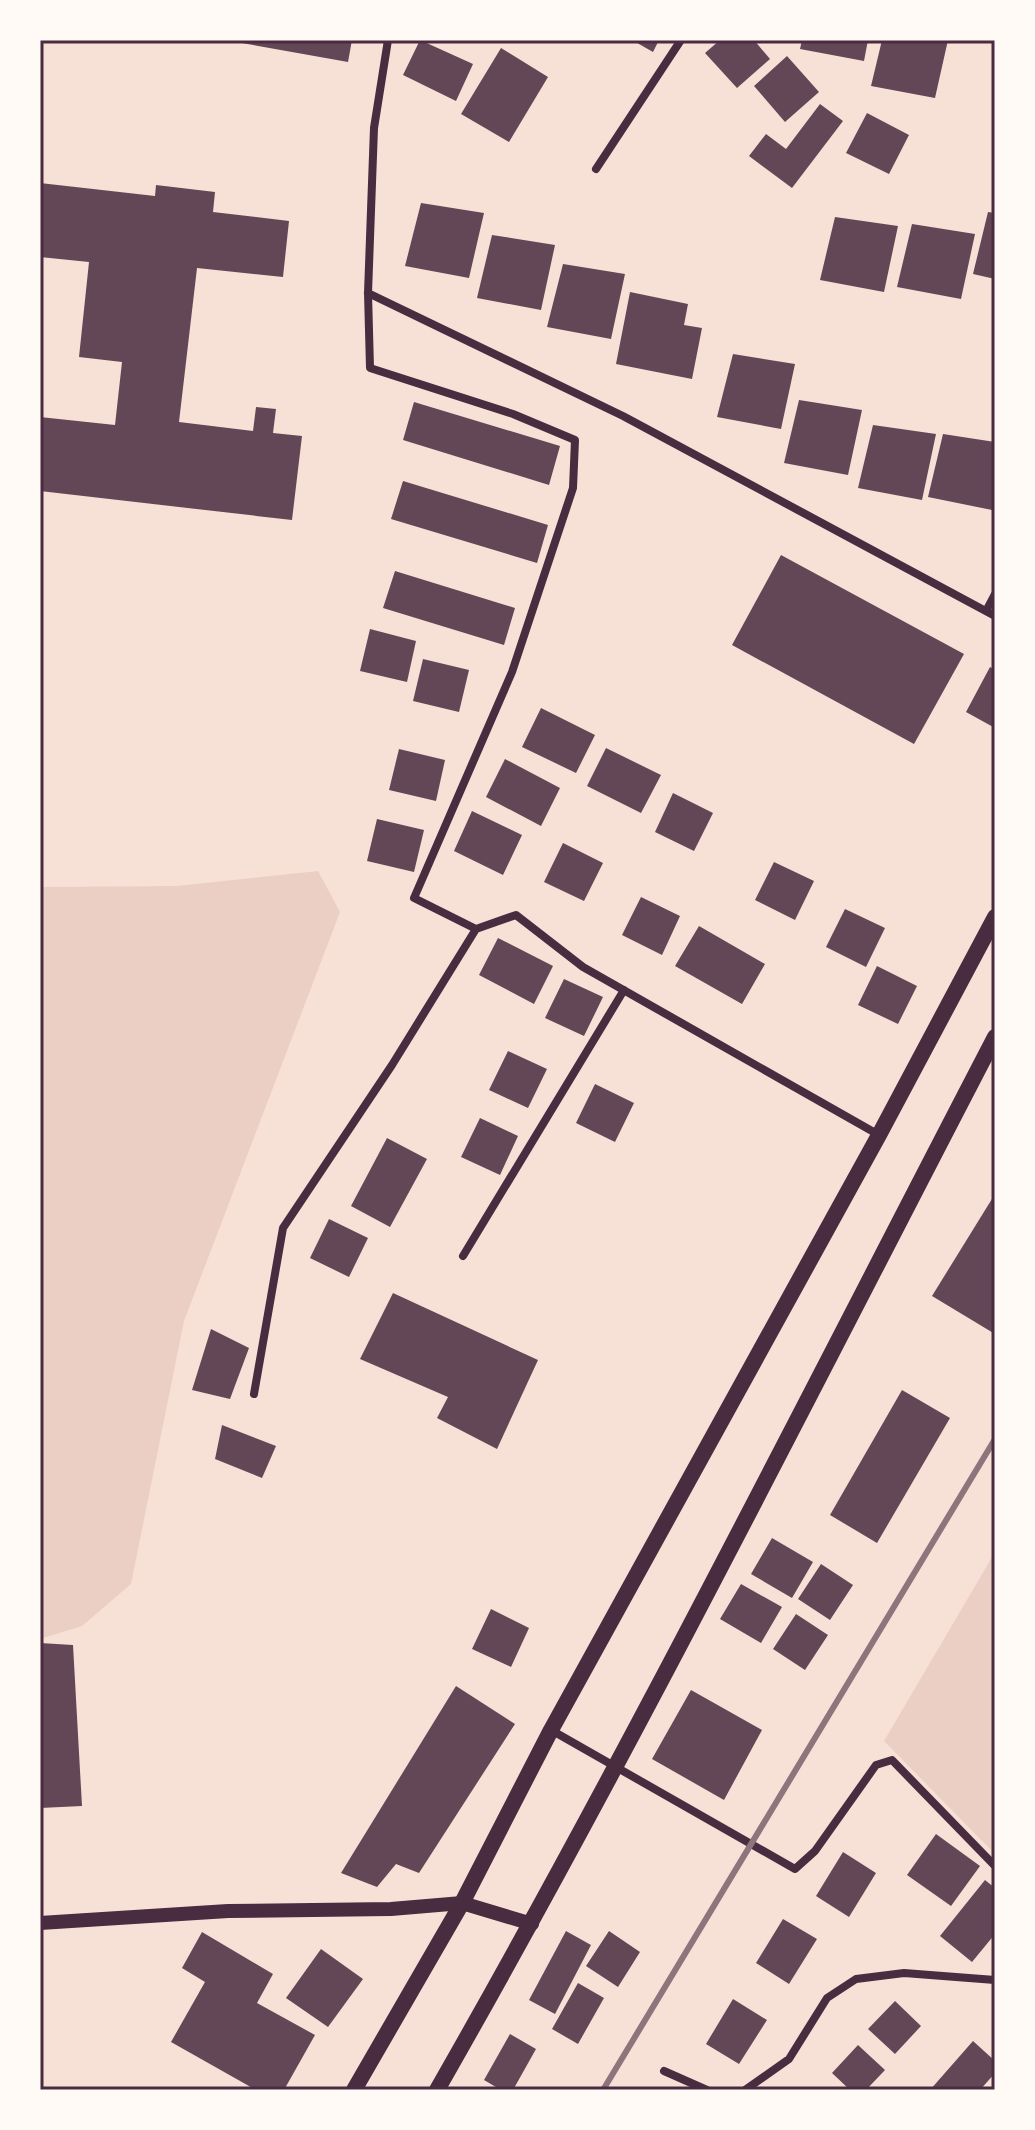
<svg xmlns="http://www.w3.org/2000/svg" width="1035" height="2130" font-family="Mulish,sans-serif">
	<rect width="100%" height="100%" fill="#f7e1d7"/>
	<path fill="#ebcfc5" d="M318,871l22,41 -156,409 -53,263 -49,42 -42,13v-752l137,-1z
		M995,1552v302l-111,-113z"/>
	<path fill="#644757" d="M225,40h127l-4,22z
		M420,40l53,24 -17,37 -53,-26z
		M632,40h27l-6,12z
		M720,40h34l16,19 -33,29 -32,-35z
		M802,40h66l-4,21 -64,-12z
		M882,40h66l-13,58 -64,-12z
		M501,48l47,29 -39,65 -48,-28z
		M787,56l32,36 -34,30 -31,-36z
		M820,104l23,17 -51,67 -43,-32 17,-22 20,15z
		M867,113l42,22 -20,39 -43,-21z
		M40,183l115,13 1,-11 59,7 -2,20 76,9 -6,56 -86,-9 -18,154 74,9 3,-24 20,2 -3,24 29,3 -10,84 -252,-29v-74l75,8 7,-63 -43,-5 10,-95 -49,-5z
		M421,203l63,10 -15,65 -64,-12z
		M988,212l7,1v66l-22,-5z
		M835,217l63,9 -14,66 -64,-12z
		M912,224l63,10 -14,65 -64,-12z
		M492,235l63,10 -14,65 -64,-12z
		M563,264l62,10 -14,65 -64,-12z
		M630,292l58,12 -4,21 18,3 -10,51 -76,-15z
		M733,354l62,10 -14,65 -64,-12z
		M799,400l63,10 -14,65 -64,-12z
		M414,402l146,44 -11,39 -146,-45z
		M873,425l63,9 -14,66 -64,-12z
		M943,434l52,8v52l-3,16 -64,-13z
		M403,481l145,44 -11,38 -146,-44z
		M781,555l183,99 -50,90 -182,-99z
		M395,571l120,37 -11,37 -121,-37z
		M370,629l46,12 -9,41 -47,-11z
		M423,659l46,11 -10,42 -46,-11z
		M990,667l5,3v58l-29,-16z
		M541,708l54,27 -19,38 -54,-26z
		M606,748l55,27 -20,38 -54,-27z
		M399,749l46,11 -9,41 -47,-11z
		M505,759l55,29 -19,38 -55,-29z
		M673,793l40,20 -19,38 -39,-19z
		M472,811l50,24 -19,40 -49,-24z
		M377,819l47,11 -10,42 -47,-11z
		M563,843l40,20 -19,38 -40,-19z
		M774,862l40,19 -19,39 -40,-20z
		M641,897l39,19 -18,39 -40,-20z
		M845,909l40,19 -19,39 -40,-20z
		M699,926l66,38 -23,40 -67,-38z
		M498,938l55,28 -19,38 -55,-29z
		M877,966l40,20 -19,38 -40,-19z
		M564,979l39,18 -19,39 -39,-18z
		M508,1051l39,18 -19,39 -39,-18z
		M595,1084l39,19 -19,39 -39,-19z
		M480,1118l38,18 -18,39 -39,-18z
		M387,1138l40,21 -37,68 -39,-21z
		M995,1194v140l-63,-38z
		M329,1219l39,19 -19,39 -39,-19z
		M393,1293l145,67 -41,89 -60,-31 11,-21 -88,-38z
		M211,1329l38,19 -19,51 -38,-9z
		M902,1390l48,28 -73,125 -47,-28z
		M222,1425l54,21 -14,32 -47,-19z
		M772,1538l41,24 -21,36 -41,-24z
		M821,1564l32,21 -23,35 -32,-21z
		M741,1584l41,23 -21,36 -41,-24z
		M491,1609l38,19 -18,39 -39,-18z
		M796,1614l32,21 -23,35 -32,-21z
		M40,1643l33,2 9,161 -42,2z
		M456,1686l59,38 -96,149 -23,-9 -19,23 -36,-14z
		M691,1690l71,40 -38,70 -72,-41z
		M936,1834l44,32 -29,40 -44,-31z
		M843,1852l33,21 -27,44 -33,-21z
		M985,1880l10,8v46l-23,28 -32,-26z
		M783,1919l34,20 -28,45 -33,-21z
		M566,1931l25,14 -36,69 -26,-14z
		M609,1931l31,21 -22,35 -32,-21z
		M202,1932l71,42 -16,29 58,32 -31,55h-28l-85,-48 34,-60 -23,-14z
		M321,1949l42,30 -35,48 -42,-29z
		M578,1983l26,15 -26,46 -26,-15z
		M733,1999l34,21 -28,44 -33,-20z
		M895,2001l26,25 -26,28 -27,-25z
		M510,2034l26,15 -23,41h-12l-17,-10z
		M973,2041l22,20v12l-15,17h-50z
		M858,2045l27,25 -19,20h-16l-18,-17z"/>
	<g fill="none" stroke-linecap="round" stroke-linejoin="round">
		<path stroke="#4a2c40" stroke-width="8" d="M388,40l-14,88 -6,165 2,75 143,46 62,26 -2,48 -61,184 -98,226 62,31
			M596,169l85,-129
			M368,293l255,123 372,200
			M986,611l9,-17
			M463,1256l161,-266
			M254,1394l29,-166 109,-163 84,-136 40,-14 67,52 296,168
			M551,1730l244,139 20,-18 61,-86 16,-5 103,106
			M664,2071l43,19
			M745,2090l44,-31 38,-61 29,-19 48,-6 91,7"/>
		<path stroke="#4a2c40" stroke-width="14" d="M40,1923l188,-12 163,-2 71,-6 70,21"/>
		<path stroke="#4a2c40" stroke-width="16" d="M354,2090l108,-187 89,-173 328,-595 116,-218
			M437,2090c197,-345 375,-701 558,-1053"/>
		<path stroke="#8f747c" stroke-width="6" d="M603,2090l392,-651"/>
	</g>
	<rect width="1035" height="2130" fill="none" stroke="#fffaf5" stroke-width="84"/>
	<rect x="42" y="42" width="951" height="2046" fill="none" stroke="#4a2c40" stroke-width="3"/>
</svg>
